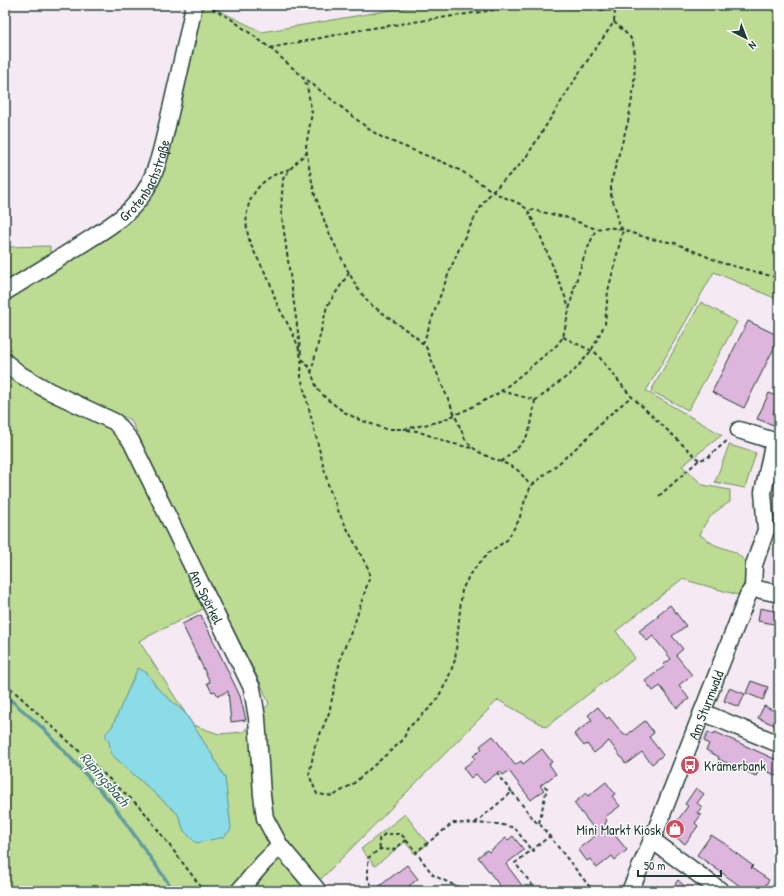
<svg xmlns="http://www.w3.org/2000/svg" width="784" height="896" font-family="'Patrick Hand',sans-serif">
	<rect width="100%" height="100%" fill="#f5e9f4"/>
	<filter id="ink" filterUnits="userSpaceOnUse"><feTurbulence type="fractalNoise" baseFrequency=".025" numOctaves="2"/><feDisplacementMap in="SourceGraphic" scale="8" xChannelSelector="R" yChannelSelector="G"/><feConvolveMatrix kernelMatrix="1 2 1 2 8 2 1 2 1" color-interpolation-filters="sRGB"/></filter>
	<g filter="url(#ink)">
		<path fill="#bddb93" stroke="#6e8c64" fill-rule="evenodd" d="M202,5h6l54,27 158,-27h359v295l-65,-28 -68,119 76,44 -40,31 21,19 27,5v12c-15,9 -24,16 -30,33l15,10 20,7 16,14 -6,16 -7,13 -56,-16 -66,52 19,27 -89,69 -48,-27 -175,177 -17,14h-301v-518l45,25 58,25 14,17 85,167 -68,34 54,84 26,9 24,-2 26,-28 -9,-22 -80,-157 -49,-105c-44,-19 -91,-35 -126,-68v-52l148,-109 40,-144zM138,668l9,5 10,15 28,25 26,40 14,25 6,51 -7,8 -13,2 -27,-8 -6,-17 -67,-60 -2,-14 -3,-7 6,-6z
			M50,246v10l-45,27v-36z
			M701,302l36,20 -49,88 -37,-19z
			M729,445l27,8 -11,35 -30,-6z
			M405,814l23,30 -13,10 -10,-12 -30,24 -14,-17z"/>
		<path fill="#8cdce7" stroke="#609c9f" d="M138,668l9,5 10,15 28,25 26,40 14,25 6,51 -7,8 -28,6 -12,-12 -6,-17 -67,-60 -2,-13 -3,-4v-4l6,-6z"/>
		<g fill="none" stroke-linecap="round" stroke-linejoin="round">
			<path stroke="#609c9f" stroke-width="3.5" d="M5,695l39,34 67,73 63,89"/>
		</g>
		<path fill="#deb5dc" stroke="#1f3d34" d="M748,321l31,15v2l-35,70 -32,-16z
			M769,393l10,4 -6,17 6,2v11l-22,-8z
			M670,605l16,21 -14,10 11,13 -7,6 16,20 -13,10 10,14 -12,9 -17,-22 -7,5 -8,-10 20,-15 -1,-2 7,-5 -18,-23 -6,5 -8,-10 20,-15 -2,-1z
			M760,608l19,4v13l-21,-4z
			M201,615l39,81 6,24 -15,2 -3,-31 -10,5 -3,-5 -3,1 -5,-9 3,-1 -28,-58z
			M751,681l17,6 -5,13 -17,-7z
			M729,688l16,6 -6,13 -15,-6z
			M764,706l15,7v14l-21,-9z
			M598,707l9,12 2,-2 15,18 2,-1 1,1 18,-14 9,12 -5,4 14,18 -11,9 -10,-12 -16,12 -17,-23 -15,12 -7,-9 -3,2 -10,-12 18,-14 -4,-5z
			M708,732l6,3 1,-3 64,29v16l-19,-9 -4,8 -38,-17 1,-2 -13,-7 3,-6 -5,-3z
			M493,736l22,29 6,-4 2,3 19,-15 10,13 -3,2 7,10 -16,12 4,4 -13,10 -22,-29 -6,4 -3,-4 -16,12 -8,-9 -5,4 -8,-10 12,-9 -2,-3 9,-7 -2,-3z
			M606,782l9,12 -3,2 8,10 -15,11 2,4 -2,2 22,27 -12,10 -3,-4 -15,12 -7,-9 -3,2 -9,-12 18,-14 -3,-3 2,-2 -21,-27 12,-10 2,3z
			M696,788l8,6 -7,9 5,4 -5,6 4,2 -6,8 3,3 -13,18 -16,-12 19,-26 -3,-2z
			M711,835l19,12 -1,1 24,18 -2,2 18,12 -7,11h-15l-50,-36z
			M513,836l11,14 -18,14 20,27h-32l6,-5 -22,-29 9,-7 2,2 17,-14 2,2z
			M407,865l11,14 -16,12h-29z
			M678,880l12,11h-20z"/>
		<g fill="none" stroke-linecap="round" stroke-linejoin="round">
			<defs>
				<g id="minor">
					<path id="s1" d="M5,292c26,-16 52,-32 77,-48 19,-12 41,-25 55,-42 22,-26 26,-62 34,-93 8,-35 16,-69 23,-104"/>
					<path id="s2" d="M5,362l16,13 28,16 66,31 16,19 121,247 5,30 5,77 3,23 15,28 38,45"/>
					<path d="M739,430l35,11 -11,51 3,38 -12,35 -1,23"/>
					<path d="M702,712l77,32"/>
					<path d="M652,840l69,51"/>
					<path d="M239,891l24,-28 17,-17"/>
					<path id="s3" d="M630,891l22,-51 96,-245 5,-7 26,6"/>
				</g>
			</defs>
			<use href="#minor" stroke="#1f3d34" stroke-width="19"/>
			<path stroke="#1f3d34" stroke-width="2" stroke-dasharray="4 3" stroke-linecap="butt" d="M206,5l25,14 39,29 90,-18 167,-25
				M544,5l71,6 10,-6
				M614,22l16,15 3,6 2,11 -1,33 -6,35 -17,60v13l6,18 1,10 5,7 12,4 16,5 24,4 47,20 53,14 4,-1
				M270,48l32,28 68,54 13,8 62,25 18,9 34,22 23,10 7,5 13,26 26,64 3,10
				M302,76l5,10 5,27 -6,33 2,15 6,31 14,39 21,42 9,16 12,15 46,33 10,10 39,92c14,19 33,19 51,30 6,4 10,12 15,17
				M290,169c-32,8 -49,33 -42,66 3,15 16,33 22,48 3,7 4,15 8,23 8,15 21,36 23,53 1,6 0,12 0,18l28,111 11,27 29,55v9l-15,46 -13,31 -12,57 -14,33 -6,29 8,19 16,2 21,-13 49,-43 5,-12 27,-25 12,-22 8,-21 7,-70 8,-16 18,-21 19,-13 12,-20 6,-20 6,-14 28,-23 26,-23 22,-23 25,-21
				M563,337l33,16 33,41 70,66
				M423,344c15,-42 29,-85 51,-125 4,-7 8,-15 13,-21 11,-14 26,-25 38,-39l56,-89 33,-48 1,-11
				M301,354l-20,-144 2,-31 7,-10 17,-17
				M302,359l8,9 7,21 10,10 17,13 16,8 26,9h18l20,-4 17,-4 27,-12 29,-15 13,-10 47,-39 6,-8 11,-49 10,-31 12,-28
				M311,373l16,-67 22,-33
				M501,391l34,9 3,-1 37,-29 16,-19 14,-27 3,-33 15,-61 -15,-3 -12,2 -31,-12 -38,-8
				M407,430l10,1 33,12 22,5
				M501,462c29,-23 29,-27 34,-62
				M659,496l40,-36 8,-2 22,-19
				M5,683l137,126 62,82
				M498,772l1,5 13,15
				M475,823l37,-31 24,30 3,1 54,68
				M539,823l8,-35 -6,-4
				M380,849l-1,-10 6,-5h16l15,18
				M376,891l-8,-11v-22l12,-9 13,1 13,-10
				M466,891l-33,-16 -17,-23 37,-29 46,1 16,4 16,22 4,1
				M537,891l-22,-28 35,-27"/>
			<use href="#minor" stroke="#fff" stroke-width="16"/>
		</g>
	</g>
	<defs>
		<symbol id="bus-disc" viewBox="-11 -11 22 22"><circle r="9.5" fill="#d1495b" stroke="#fff"/><path d="M-5-6H5V4H4V6H2V4H-2V6H-4V4H-5ZM-3.5-4V0h7V-4ZM-3.5 1.2v1.5H-2V1.2ZM2 1.2v1.5H3.5V1.2Z" fill="#fff"/></symbol>
		<symbol id="shop-disc" viewBox="-11 -11 22 22"><circle r="9.5" fill="#d1495b" stroke="#fff"/><path d="M-5-2.5h2.3a2.7 3.5 0 0 1 5.4 0H5L5.5 6h-11ZM-1.5-2.5h3a1.5 2.3 0 0 0-3 0Z" fill="#fff"/></symbol>
	</defs>
	<g fill-rule="evenodd">
		<use href="#bus-disc" x="679" y="754" width="22" height="22"/>
		<use href="#shop-disc" x="664" y="818" width="22" height="22"/>
	</g>
	<g text-anchor="middle" dominant-baseline="central" stroke-width="3" stroke-linejoin="round" paint-order="stroke">
		<g font-size="14" fill="#1f3d34" stroke="#fff">
			<text stroke="none"><textPath href="#s1" startOffset="183">Grotenbachstraße</textPath></text>
			<text stroke="none"><textPath href="#s2" startOffset="324">Am Spörkel</textPath></text>
			<text stroke="none"><textPath href="#s3" startOffset="201">Am Sturmwald</textPath></text>
		</g>
		<g font-size="14" fill="#1f3d34" stroke="#fff" text-anchor="start">
			<text x="704" y="765">Krämerbank</text>
			<text x="661" y="829" text-anchor="end">Mini Markt Kiosk</text>
		</g>
		<g font-size="15" font-style="italic" fill="#3a6561" stroke="#fff">
			<text transform="translate(105 779) rotate(49)">Rüpingsbach</text>
		</g>
	</g>
	<rect width="784" height="896" fill="none" stroke="#fff" stroke-width="20"/>
	<rect x="10" y="10" width="764" height="876" fill="none" stroke="#1f3d34" stroke-width="1.5" filter="url(#ink)"/>
	<g transform="translate(746 38) rotate(138)" stroke="#ffffff" stroke-width="3" paint-order="stroke">
	<path d="M0-3L7 15L0 10L-7 15Z" fill="#1f3d34"/>
	<text y="-6" font-size="11" font-weight="bold" text-anchor="middle" fill="#1f3d34">N</text>
	</g>
	<path d="M638 870v6h83v-6" fill="none" stroke="#1f3d34" stroke-width="2"/>
	<text x="644" y="870" font-size="12" fill="#1f3d34" stroke="#ffffff" stroke-width="3" paint-order="stroke">50 m</text>
</svg>
